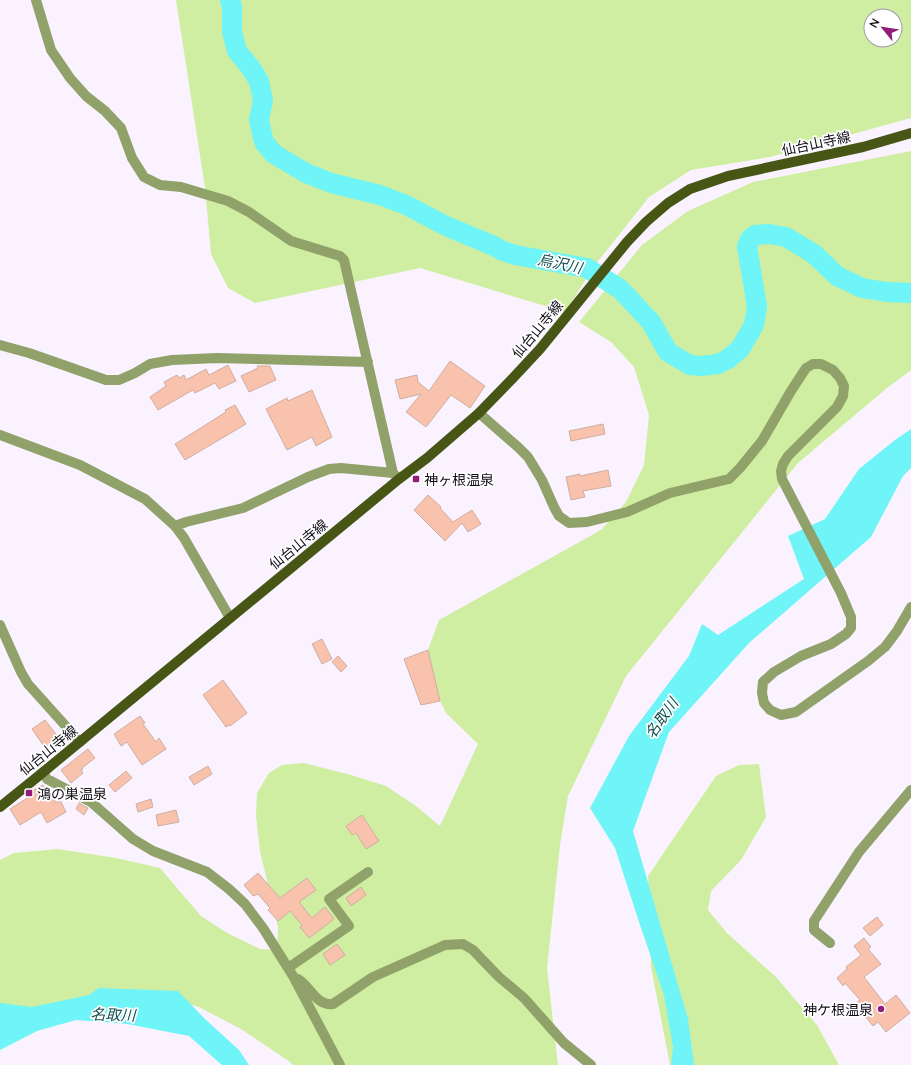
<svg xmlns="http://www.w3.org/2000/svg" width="911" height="1065" font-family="Lato,'Noto Sans JP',sans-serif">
	<rect width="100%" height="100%" fill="#faf3ff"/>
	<path fill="#cfeea1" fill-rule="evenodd" d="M176,0h735v118l-141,39 -79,13 -42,27 -54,68 -30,47 -145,-44 -165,35 -27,-15 -17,-34 -6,-66zM871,16h24v24h-24z
		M911,151v219l-24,18 -89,75 -172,213 -58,120 -8,49 -13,123 11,97h-265l-3,-3 -49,-33 -42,-22 -37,-10 -162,38v-175l14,-7 44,-4 58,9 44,10 41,48 26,17 33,16 17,1 1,-23 -18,-76 -4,-35 1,-23 12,-20 13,-8 22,-2 47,12 35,11 30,20 24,20 38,-82 -32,-31 -14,-28 -4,-35 11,-30 162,-90 25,-28 18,-37 5,-50 -15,-48 -23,-25 -32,-20 63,-77 46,-34 65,-29z
		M759,764l7,53 -25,43 -30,31 -3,19 19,23 49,44 41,48 22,40h-169l-19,-98 -3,-91 68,-100 23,-11z"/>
	<path fill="#6ff4f7" d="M911,429v39l-8,8 -32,61 -122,106 -80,89 -36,99 55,188 6,46h-23l2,-18 -9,-52 -24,-70 -25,-77 -25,-40 39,-72 60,-80 13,-32 16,11 86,-56 -16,-43 37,-17 34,-50 36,-29z
		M99,988l79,3 27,28 34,31 10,15h-27l-33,-29 -62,-12 -51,-4 -39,11 -37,19v-47l32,4 57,-12z"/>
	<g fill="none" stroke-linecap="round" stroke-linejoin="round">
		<path stroke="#6ff4f7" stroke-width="20" d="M230,0l2,6v26l5,19 13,16 9,14 4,20 -4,18 1,6 4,17 10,12 32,19 25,10 49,12 26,10 40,21 48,20 9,5 12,4 72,13 33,21 31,33 17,30 22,13 11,1 17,-2 10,-5 12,-10 14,-24 3,-19 -10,-59 3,-8 5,-4 14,-1 17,3 28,17 23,22 25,12 25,4 24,1"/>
	</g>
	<path fill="#f8c2ac" stroke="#cfaea1" d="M450,361l35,25 -15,22 -19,-13 -25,32 -20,-15 15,-18 -21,5 -5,-19 22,-5 1,7 11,9z
		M228,365l8,16 -17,8 -4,-6 -20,10 -2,-3 -35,20 -8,-13 16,-11 -2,-4 13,-7 2,3 5,-3 2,5 20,-11 3,6z
		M257,366h13l6,14 -27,12 -8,-16 17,-8z
		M312,390l20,47 -16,9 -4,-9 -25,13 -21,-41 21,-11 1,3z
		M235,405l11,19 -61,36 -10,-16 51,-32 -1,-2z
		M603,424l2,10 -34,7 -2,-10z
		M608,470l3,16 -28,5 2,6 -14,3 -5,-23 14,-3v2z
		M428,495l13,12 -1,1 13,14 19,-12 9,14 -13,8 -6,-9 -17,18 -31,-31z
		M322,639l10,20 -10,5 -10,-20z
		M428,650l12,51 -19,4 -17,-46z
		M338,656l9,10 -6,6 -9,-10z
		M223,680l24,33 -17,13 -1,-1 -3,2 -23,-32z
		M140,716l5,7 -2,1 13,18 3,-4 7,11 -24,16 -15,-23 -6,4 -7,-12z
		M45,720l14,18 -14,10 -13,-19z
		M88,749l7,9 -13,10 1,1 -2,1 2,3 -12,10 -10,-13z
		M208,766l4,8 -18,11 -5,-8z
		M126,771l6,7 -17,14 -6,-7z
		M43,785l4,8 3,-2 6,12 4,-3 6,12 -19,11 -6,-11 -21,13 -10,-16 22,-14 -2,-3z
		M151,799l2,8 -15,5 -2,-8z
		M79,803l9,5 -4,7 -8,-6z
		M176,810l3,12 -21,4 -2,-11z
		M362,815l17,26 -13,8 -10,-16 -4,2 -6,-9z
		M258,873l22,25 27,-20 9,12 -17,12 13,16 13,-11 9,12 -25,19 -9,-11 2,-2 -12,-14 -12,10 -10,-11 2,-2 -12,-14 -5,2 -9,-11z
		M361,887l5,8 -15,11 -5,-8z
		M877,917l6,8 -13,11 -7,-8z
		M864,938l7,9 -3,2 13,15 -17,13 21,27 11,-9 14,18 -24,19 -8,-10 -5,4 -18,-22 5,-4 -15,-17 -2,3 -6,-8 10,-9 -1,-2 15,-12 -7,-9z
		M337,944l8,11 -15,10 -7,-11z"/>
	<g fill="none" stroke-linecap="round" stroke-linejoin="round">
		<path stroke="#91a16a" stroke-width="10" d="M36,0l15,50 19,28 16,18 19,15 16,17 11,30 12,19 16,8 21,2 47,14 21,11 42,29 49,15 4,4 49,213 6,6
			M0,345l29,8 77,27h13l16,-7 15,-9 22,-4 45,-2 151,4
			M479,413l39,34 10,10 14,23 12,27 5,9 10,7 18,-1 40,-10 43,-19 59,-14 11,-11 22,-27 29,-50 15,-23 7,-4h8l12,6 7,8 4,8 -1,10 -6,11 -49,49 -5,8 -2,7 1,8 59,114 10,24v11l-5,6 -15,10 -30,12 -27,16 -11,10 -1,11 2,10 6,7 11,5 15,-3 72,-51 17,-14 12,-16 14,-24
			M0,435l80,30 65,34 30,27 9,12 46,80
			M175,526l11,-4 57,-14 65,-31 21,-8 12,-1 52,5
			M0,625l21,47 7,12 52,58
			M43,772l4,7 44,23 42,37 20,12 54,21 22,17 16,15 18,24 30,48 47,89
			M830,943l-16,-13v-9l45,-69 52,-62
			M288,968l61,-42 -20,-27 39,-27
			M298,979c13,8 18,27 35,25l40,-27 72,-32 18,-1 10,6 26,27 25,21 40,45 27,22"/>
		<path stroke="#475615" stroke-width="10" d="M0,807l36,-29 363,-299 28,-21 52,-45 34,-35 27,-29 87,-107 19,-20 22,-19 22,-14 38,-13 135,-29 48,-14"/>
	</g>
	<g fill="#921c7a" stroke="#fff" stroke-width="1.5">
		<rect x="412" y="475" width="8" height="8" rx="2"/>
		<rect x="25" y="789" width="8" height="8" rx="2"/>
		<circle cx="881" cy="1009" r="4"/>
	</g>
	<g text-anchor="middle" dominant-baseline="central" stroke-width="3.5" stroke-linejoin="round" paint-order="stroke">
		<g font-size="14" fill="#120d16" stroke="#fff">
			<text transform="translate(816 143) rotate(-12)">仙台山寺線</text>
			<text transform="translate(537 329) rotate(-50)">仙台山寺線</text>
			<text transform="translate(298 544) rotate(-39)">仙台山寺線</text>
			<text transform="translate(48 750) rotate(-39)">仙台山寺線</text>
		</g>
		<g font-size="14" fill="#120d16" stroke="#fff" text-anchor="start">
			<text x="424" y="479">神ヶ根温泉</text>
			<text x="37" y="793">鴻の巣温泉</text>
			<text x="873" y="1009" text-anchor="end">神ケ根温泉</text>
		</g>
		<g font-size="15" font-style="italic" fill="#155051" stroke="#fff">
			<text transform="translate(560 263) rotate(12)">烏沢川</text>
			<text transform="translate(661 718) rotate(-55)">名取川</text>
			<text transform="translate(113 1014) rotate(2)">名取川</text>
		</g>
	</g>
	<g transform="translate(883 28) rotate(300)"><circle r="19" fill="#ffffff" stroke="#a09ea2"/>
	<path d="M0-3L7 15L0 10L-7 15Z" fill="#921c7a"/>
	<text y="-6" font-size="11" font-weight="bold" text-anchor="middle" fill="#120d16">N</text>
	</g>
</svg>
